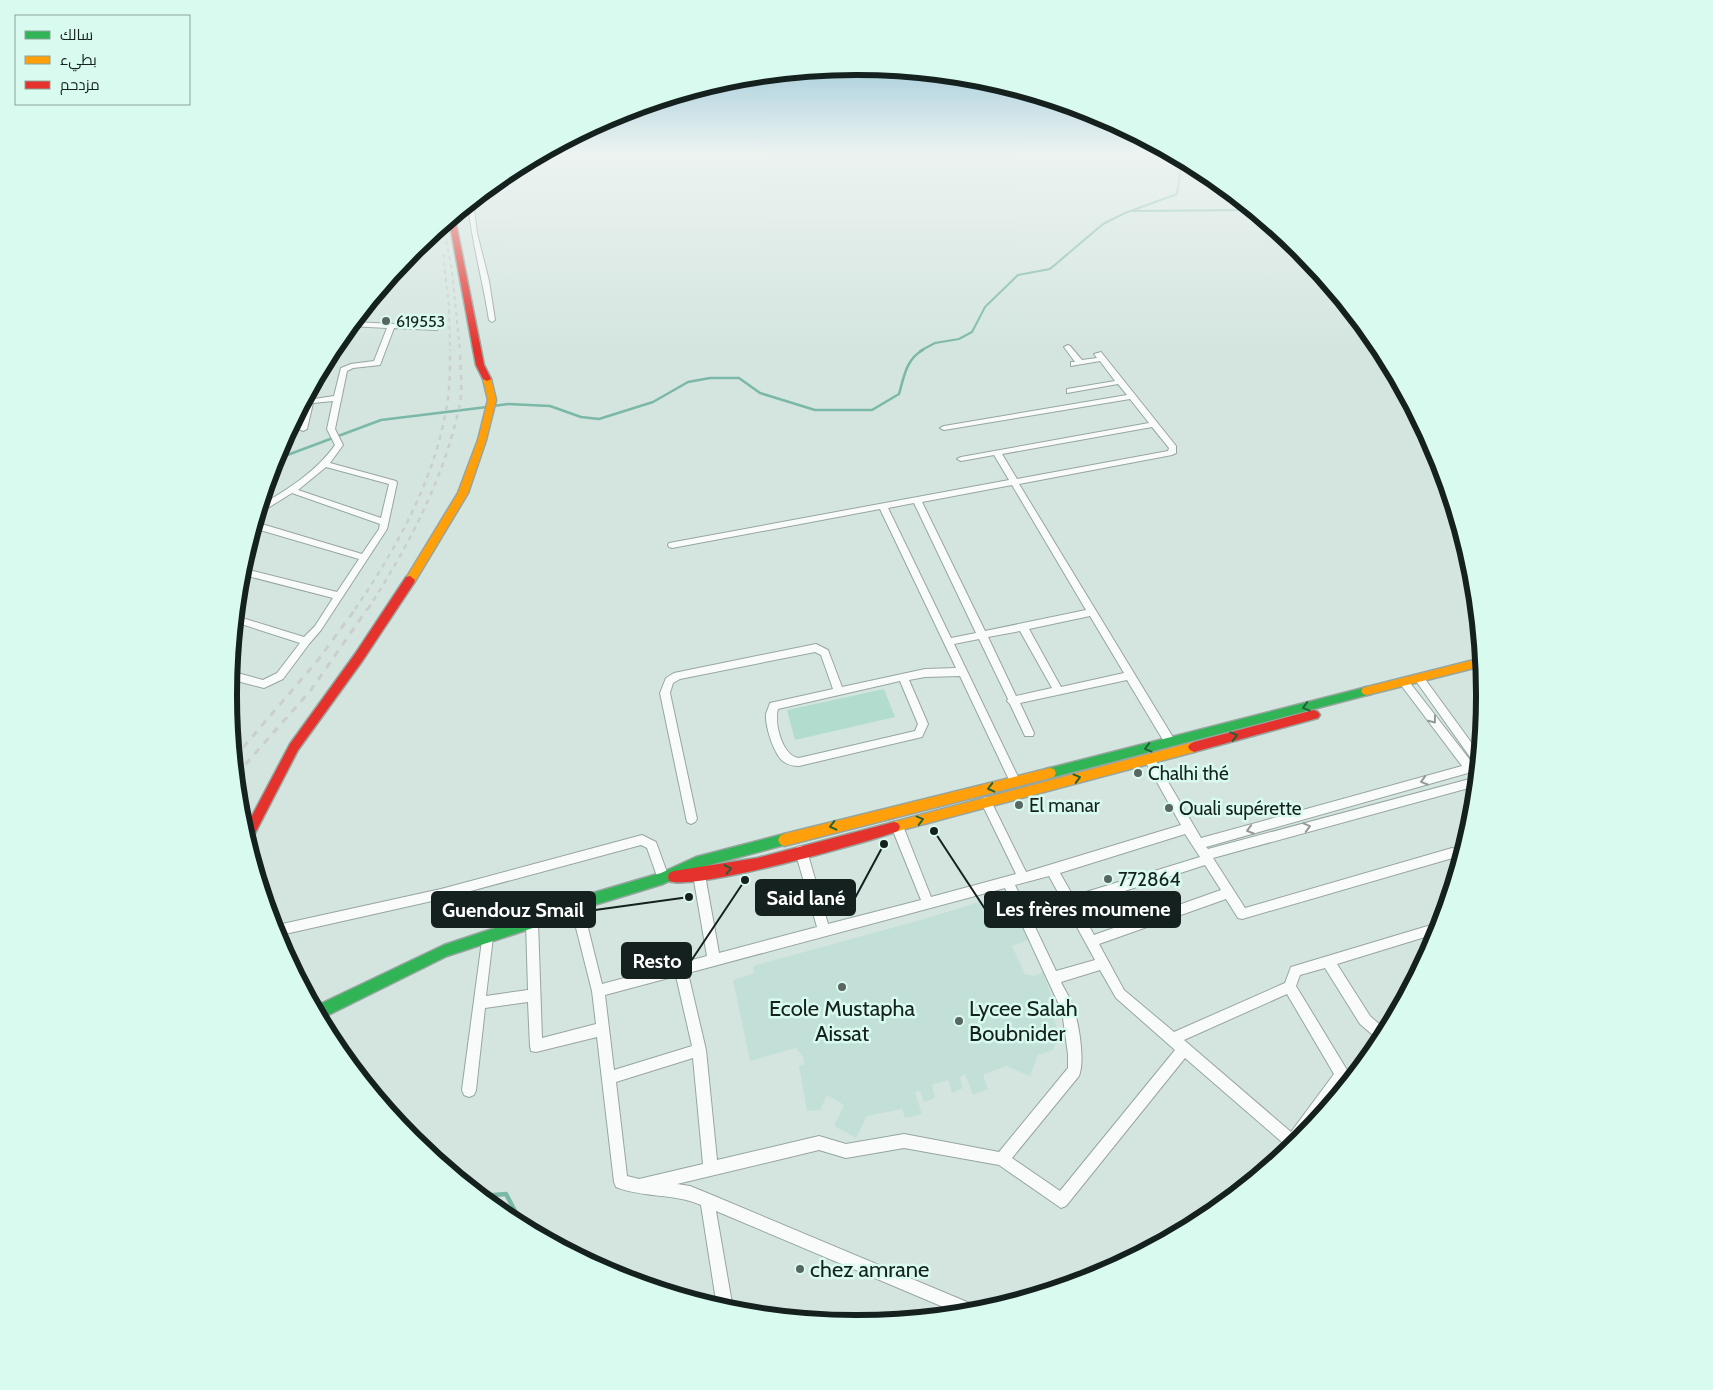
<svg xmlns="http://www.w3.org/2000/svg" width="1713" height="1390" font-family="Cabin,Cairo,sans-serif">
	<rect width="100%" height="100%" fill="#d4e5df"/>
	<path fill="#c2e0d7" d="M1009,893l21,46 -18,7 13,28 8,2 10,-4 9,26 -5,2 12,34 -6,16 -15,5 -8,21 -24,-10 -23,9 5,14 -15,6 -8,-21 -5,3 3,11 -11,5 -4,-13 -16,5 3,13 -11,4 -4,-11 -5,1 7,22 -17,4 -3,-9 -35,7 -11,22 -22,-12 10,-21 -17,-10 -7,15 -13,1 -8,-45 5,-2 -1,-7 -7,-9 -46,13 -17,-81 21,-7 -1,-7 171,-47z"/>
	<path fill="#b2dcce" d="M884,689l11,28 -100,23 -8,-30z"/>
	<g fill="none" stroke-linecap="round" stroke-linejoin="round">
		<path stroke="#7bb8a7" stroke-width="2" d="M1133,211l119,-1
			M920,351l15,-8 24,-4 13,-7 13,-25 33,-32 32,-6 53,-45 22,-11 52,-19 5,-34"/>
		<path stroke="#7bb8a7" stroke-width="2.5" d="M493,406l15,-2 42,2 31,11 18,2 54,-17 35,-20 22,-4h29l21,15 55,17h57l27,-16c5,-17 7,-35 24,-44
			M274,460l107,-40 106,-13"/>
		<path stroke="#7bb8a7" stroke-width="4.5" d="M481,1196l25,-2 17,32"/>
		<defs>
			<path id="street" d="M473,201l4,32 12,48 6,39 -3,2 -3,-2c-6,-39 -17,-77 -21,-116z
				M353,322l84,4 3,2 -3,2 -43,-2 -14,37 -27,3 -6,3 -12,58 8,16 -13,18 66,18 1,2 -10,46 -66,101 -12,14 -26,35 -19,9 -35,-9 1,-8 33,9 14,-7 23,-30 -65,-21 1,-6 68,21 11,-11 18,-28 -93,-24 1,-6 96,24 22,-33 -106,-31 2,-6 107,32 17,-25 1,-5 -88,-31 -34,21 2,-8c28,-17 56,-34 75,-61l-8,-16 6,-28 -20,2 -6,26 -4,2 -4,-2 6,-25h-2l3,-5 10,-21 3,2 -5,19 20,-3 7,-28 10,-4 23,-3 13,-33 -37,-2zM326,467l63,17 -8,34 -83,-28z
				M1068,345l2,1 12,14 15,-2 -3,-4 7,-2 75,94v7l-4,2 -153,29 155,255 1,3 -1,3h-8l-39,-65 -107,23 14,30 -1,3h-8l-15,-32 -3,-3 1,-2 -29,-60 -25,5 66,137 -1,3 -4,1 -4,-1 -51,-108 -35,1 -16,3 19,44 -6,13 -123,29c-6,0 -10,-1 -15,-4 -10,-7 -19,-36 -18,-48 1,-3 3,-8 4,-11l63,-14 -12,-34 -6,-3 -135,27 -7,4 -3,10 27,126 -2,3 -4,2 -4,-2 -27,-129 6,-15 8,-5 142,-29 12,6 14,37 83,-18 31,-1 -76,-159 -208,39 -3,-1 -1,-2 1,-2 340,-63 -15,-25 -33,6 -4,-2 4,-2 188,-34 -19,-24 -186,31 -4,-2 4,-2 183,-31 -9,-11 -51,9v-4l48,-8 -15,-20 -29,5v-4h4l-11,-15zM1152,427l17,21 -1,3 -151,28 -15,-25zM1012,485l74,125 -101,21 -63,-129zM914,503l62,130 -25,5 -63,-130zM1090,616l34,57 -63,14 -32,-58zM1020,631l32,57 -36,8 -28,-59zM900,681l18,43 -3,7 -116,27c-17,-2 -25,-35 -21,-49z
				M1391,368l2,4 -5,1 -4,-2z
				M1419,674l3,1 57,78 -1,12 -3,-1 -59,-83 -2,-3z
				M1404,678l3,1 70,90v6l-4,1 -5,-3 -262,74 2,2 269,-72 -1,9 -263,72 32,50 207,-60 4,1 2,4 -2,4 -214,62 -4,-1 -12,-19 -127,45 25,46 50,42 111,-49 6,-16 150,-45 -3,11 -101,31 33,52 17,15 -6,11 -21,-18 -35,-56 -25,7 -4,11 51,84 6,6 -8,10 -2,-1 -42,55 -24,19 -2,-4 8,-12 -98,-85 -119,148 -5,2 -62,-43 -95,-17 -58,10 -27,-8 -142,34 13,2 22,9 267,112 2,4 -21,3 -244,-103 17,98 -1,2 -15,-4 -16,-102c-27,-12 -58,-7 -85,-18l-2,-5 -17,-145 -61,15 -5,-1 -1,-5 -2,-44 -43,6 -9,82 -2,5 -5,2 -5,-2 -2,-5 21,-157 4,-2 4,2 2,4 -7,59 42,-6 -2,-68 2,-4 4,-2 4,2 2,4 4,116 54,-14 -4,-33 -22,-87 2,-4 4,-1 4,1 2,4 20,80 105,-28 -14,-81 2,-4 4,-1 4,1 2,4 14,78 98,-26 -22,-76 2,-4 4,-1 4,1 2,4 21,73 93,-24 -30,-74 2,-3 4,-2 4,2 2,3 28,71 85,-23 -35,-72 1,-3 4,-2 4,2 36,73 155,-47 -37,-66 1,-3 4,-1 4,1 48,82 261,-72 -61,-81 -2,-3 2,-3zM1185,834l15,23 -127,39 -13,-23zM1205,865l16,25 -127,45 -16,-29zM1049,876l46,84 -39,11 -41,-86zM1005,888l57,123 6,43v14l-69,84 -95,-18 -58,10 -27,-8 -102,24 -11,-110 -18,-77zM1100,970l16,28 59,52 -115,141 -48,-33 67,-82c6,-15 0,-51 -5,-66 -2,-10 -9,-19 -13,-28zM676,976l16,70 -78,24 -9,-75zM1287,994l47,80 -43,58 -107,-92zM693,1058l10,106 -64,15 -12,-3 -11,-94z
				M642,835l14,7 13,36 -2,4 -4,1 -4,-1 -12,-34 -6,-3 -200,54 -165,37 -3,-10 168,-37z"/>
			<path id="fast" d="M1367,687l4,1 2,3 -2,3 -321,84 -4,-1 -2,-4 2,-4 4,-1z
				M784,834l4,2 2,4 -2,4 -90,24 -35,16 -85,26 -42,17 -89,29 -127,63 -6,-12 130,-62 90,-30 42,-17 85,-25 35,-16z"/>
			<path id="slow" d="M484,377l7,2 5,21 -10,40 -18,53 -54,90h-8l-1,-3 53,-87 20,-53 10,-40 -5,-21z
				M1482,658v8l-115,29 -4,-1 -2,-3 2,-3 4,-1z
				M1194,742l4,2 2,3 -2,3 -4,2 -300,80 -4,-1 -2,-4 2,-4 4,-1z
				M1050,768l4,1 2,4 -2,4 -4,1 -266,68 -4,-2 -2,-4 2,-4 4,-2z"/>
			<path id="jam" d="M453,216l2,2 29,147 7,14 -4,2 -4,-2 -7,-14 -27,-145z
				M410,576l5,4 -1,3 -51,77 -65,90 -48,93 -2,1 -4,-13 46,-87 65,-90 51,-77z
				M1314,710l4,2 2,3 -2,3 -124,34 -4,-2 -2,-3 2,-3 4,-2z
				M894,822l4,1 2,4 -2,4c-33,12 -203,60 -229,50l-1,-4 1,-4 5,-2 83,-13z"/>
		</defs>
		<use href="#street" stroke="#97a5a0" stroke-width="2"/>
		<use href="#fast" stroke="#97a5a0" stroke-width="3"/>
		<use href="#slow" stroke="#97a5a0" stroke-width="3"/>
		<use href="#jam" stroke="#97a5a0" stroke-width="3"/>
		<use href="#street" fill="#f9fbfa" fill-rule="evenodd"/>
		<use href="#fast" fill="#30b455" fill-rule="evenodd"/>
		<use href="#slow" fill="#ff9f0a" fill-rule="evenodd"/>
		<use href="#jam" fill="#e5322d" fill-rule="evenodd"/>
		<path stroke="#cacecd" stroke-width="2" stroke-dasharray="4 4" stroke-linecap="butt" d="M443,225l9,46 8,80
			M443,254l6,53 1,44"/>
		<path stroke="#cacecd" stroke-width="2.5" stroke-dasharray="5 5" stroke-linecap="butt" d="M355,609c40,-58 79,-128 91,-199 4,-19 4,-40 4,-60
			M368,609c41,-64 76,-130 92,-205 3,-17 0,-37 0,-54"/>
		<path stroke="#cacecd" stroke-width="3" stroke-dasharray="7 7" stroke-linecap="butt" d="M234,758l84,-98 38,-52
			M236,775l75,-85 57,-82"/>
	</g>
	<defs><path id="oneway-chevron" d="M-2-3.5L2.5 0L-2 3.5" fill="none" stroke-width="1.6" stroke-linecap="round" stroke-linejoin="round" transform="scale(1.25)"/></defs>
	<g stroke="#216337">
		<use href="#oneway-chevron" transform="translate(1306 707) rotate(165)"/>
		<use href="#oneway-chevron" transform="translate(1234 736) rotate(-15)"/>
		<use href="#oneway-chevron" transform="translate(1148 748) rotate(165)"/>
		<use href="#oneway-chevron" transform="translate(1077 778) rotate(-15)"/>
		<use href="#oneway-chevron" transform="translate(991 788) rotate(166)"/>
		<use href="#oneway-chevron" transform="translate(920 820) rotate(-15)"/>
		<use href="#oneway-chevron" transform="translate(833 826) rotate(166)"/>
		<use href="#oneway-chevron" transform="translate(728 869) rotate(-12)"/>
	</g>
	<g stroke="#929997">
		<use href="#oneway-chevron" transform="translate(1433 720) rotate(52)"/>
		<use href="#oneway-chevron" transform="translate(1424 781) rotate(164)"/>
		<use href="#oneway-chevron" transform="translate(1307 827) rotate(-15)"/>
		<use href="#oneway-chevron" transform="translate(1250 830) rotate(164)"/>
	</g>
	<linearGradient id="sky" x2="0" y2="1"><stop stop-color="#7cb6ce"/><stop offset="0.44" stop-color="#ecf3f1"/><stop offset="1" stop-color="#ecf3f1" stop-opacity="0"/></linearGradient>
	<rect width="1713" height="348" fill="url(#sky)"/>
	<g fill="#586662" stroke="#d9faef" stroke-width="2">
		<circle cx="386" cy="321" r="5"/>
		<circle cx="1138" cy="773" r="5"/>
		<circle cx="1019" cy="805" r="5"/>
		<circle cx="1169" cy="808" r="5"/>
		<circle cx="1108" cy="879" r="5"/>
		<circle cx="842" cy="987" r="5"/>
		<circle cx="959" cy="1021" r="5"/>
		<circle cx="800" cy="1269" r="5"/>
	</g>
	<g text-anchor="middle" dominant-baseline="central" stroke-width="5" stroke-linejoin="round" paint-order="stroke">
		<g font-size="16" fill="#15211e" stroke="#d9faef" text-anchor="start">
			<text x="396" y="321">619553</text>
		</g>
		<g font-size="19" fill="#15211e" stroke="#d9faef" text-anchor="start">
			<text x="1148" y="773">Chalhi thé</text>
			<text x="1029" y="805">El manar</text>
			<text x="1179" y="808">Ouali supérette</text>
			<text x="1118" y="879">772864</text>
		</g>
		<g font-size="22" fill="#15211e" stroke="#d9faef" text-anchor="start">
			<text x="842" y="1008" text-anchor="middle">Ecole Mustapha<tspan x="842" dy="25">Aissat</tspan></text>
			<text x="969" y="1008">Lycee Salah<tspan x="969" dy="25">Boubnider</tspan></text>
			<text x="810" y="1269">chez amrane</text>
		</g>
	</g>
	<path d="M0 0H1713V1390H0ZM856 75H857A619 619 0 0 1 1476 694V696A619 619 0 0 1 857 1315H856A619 619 0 0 1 237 696V694A619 619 0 0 1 856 75Z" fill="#d9faef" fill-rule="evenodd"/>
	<path fill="none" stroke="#15211e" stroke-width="6" d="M856 75H857A619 619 0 0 1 1476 694V696A619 619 0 0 1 857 1315H856A619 619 0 0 1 237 696V694A619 619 0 0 1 856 75Z"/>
	<path fill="none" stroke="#15211e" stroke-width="2" d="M884 844L855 898M934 831L985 909M689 897L595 910M745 880L691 961"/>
	<g fill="#15211e" stroke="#d9faef" stroke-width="2">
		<circle cx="884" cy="844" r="5"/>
		<circle cx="934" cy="831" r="5"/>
		<circle cx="689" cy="897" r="5"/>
		<circle cx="745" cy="880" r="5"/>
	</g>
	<g fill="#15211e" stroke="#15211e" stroke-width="2">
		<rect x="756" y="880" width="99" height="35" rx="5"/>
		<rect x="985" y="892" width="195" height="35" rx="5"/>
		<rect x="432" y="892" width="163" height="35" rx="5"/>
		<rect x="622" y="943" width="69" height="35" rx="5"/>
	</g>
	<g font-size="20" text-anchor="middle" font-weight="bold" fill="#fff">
		<text x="806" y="905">Said lané</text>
		<text x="1083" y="916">Les frères moumene</text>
		<text x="513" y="917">Guendouz Smail</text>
		<text x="657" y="968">Resto</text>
	</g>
	<rect x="15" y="15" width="175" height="90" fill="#d9faef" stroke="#8ba39b"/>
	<rect x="25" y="31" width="25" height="8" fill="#30b455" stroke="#8ba39b"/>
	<text x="60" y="40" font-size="15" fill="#15211e">سالك</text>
	<rect x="25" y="56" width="25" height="8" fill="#ff9f0a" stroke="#8ba39b"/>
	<text x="60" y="65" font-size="15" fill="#15211e">بطيء</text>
	<rect x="25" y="81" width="25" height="8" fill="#e5322d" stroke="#8ba39b"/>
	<text x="60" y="90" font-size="15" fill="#15211e">مزدحم</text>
</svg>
